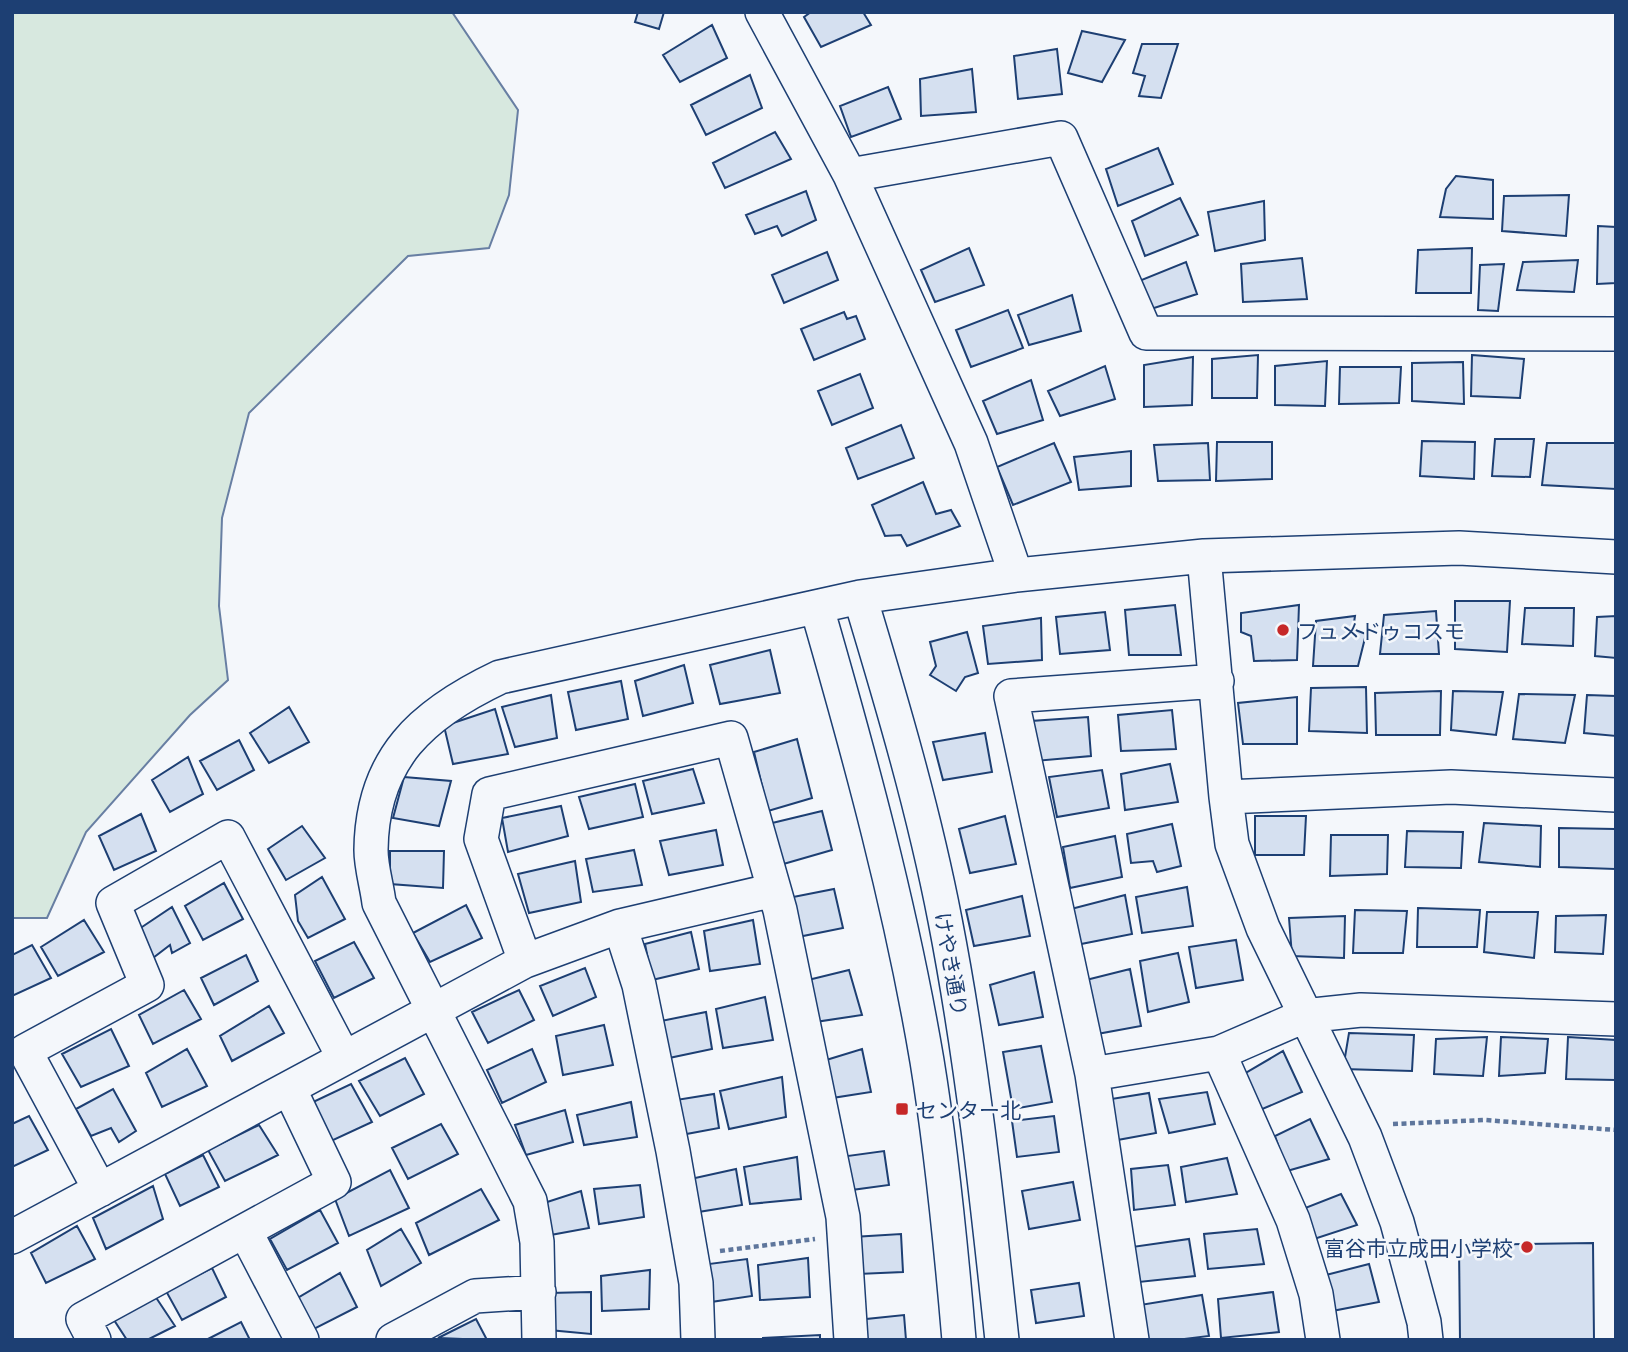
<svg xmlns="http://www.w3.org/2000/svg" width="1628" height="1352" font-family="Commissioner,'Noto Sans JP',sans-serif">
	<rect width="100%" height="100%" fill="#f4f7fb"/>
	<path fill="#d7e8df" stroke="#687fa3" stroke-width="2" d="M12,12h440l66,98 -9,85 -20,53 -81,8 -159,157 -27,105 -3,88 9,74 -38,35 -104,117 -39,86h-35z"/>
	<path fill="#d5e0f0" stroke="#1d3f73" stroke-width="2" d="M638,12h26l-5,17 -24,-7z
		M811,12h52l8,13 -50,22 -17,-30z
		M712,25l15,33 -47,24 -17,-27z
		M1082,31l43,9 -23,42 -34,-9z
		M1142,44h36l-17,54 -22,-2 6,-20 -12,-3z
		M1057,49l5,45 -44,5 -4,-43z
		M972,69l4,43 -55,4 -1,-37z
		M750,75l12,33 -56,27 -15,-30z
		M888,87l13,32 -50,18 -11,-31z
		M775,132l16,27 -66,29 -12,-25z
		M1158,148l15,36 -55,22 -12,-37z
		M1456,176l37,4v39l-53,-2 6,-28z
		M806,191l10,29 -34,16 -5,-10 -22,8 -9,-19z
		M1569,195l-3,41 -64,-5 2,-35z
		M1180,198l18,37 -53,21 -13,-35z
		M1264,201l1,39 -50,11 -7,-39z
		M1598,226l18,1v56l-19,1z
		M969,248l15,37 -49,17 -14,-32z
		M1472,248l-1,45h-55l2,-43z
		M827,252l11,28 -54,23 -12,-28z
		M1302,258l5,41 -64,3 -2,-38z
		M1578,260l-4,32 -57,-2 6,-28z
		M1186,262l11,32 -49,16 -9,-29z
		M1504,264l-6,47 -20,-1 2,-45z
		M1072,295l9,36 -52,14 -11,-30z
		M1008,310l15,38 -52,19 -15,-37z
		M844,312l3,7 9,-3 9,23 -51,21 -13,-31z
		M1258,355l-1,43h-45v-39z
		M1472,355l52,4 -4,39 -49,-2z
		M1193,357l-1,48 -48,2v-42z
		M1327,361l-2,45 -50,-1v-39z
		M1463,362l1,42 -52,-3v-38z
		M1105,366l10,33 -55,17 -12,-25z
		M1340,367h61l-2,36 -60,1z
		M860,374l13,34 -41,17 -14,-34z
		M1031,380l12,40 -46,14 -14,-33z
		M901,425l13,33 -56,21 -12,-31z
		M1495,439h39l-4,38 -38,-1z
		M1422,441l53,1 -1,37 -54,-3z
		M1217,442h55v37l-56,2z
		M1054,443l17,39 -58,23 -16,-38z
		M1208,443l2,37 -52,1 -4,-36z
		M1547,443h69v46l-74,-4z
		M1131,451v35l-52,4 -5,-33z
		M923,482l13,32 15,-4 9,16 -53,20 -6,-11 -16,1 -13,-31z
		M1455,601h55l-3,51 -52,-3z
		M1175,605l6,50h-52l-4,-45z
		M1299,605l-2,55 -43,1 -3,-25 -10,-4v-19z
		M1525,608h49l-1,38 -51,-2z
		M1436,611l3,43h-59l4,-39z
		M1105,612l5,38 -50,4 -4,-37z
		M1355,616l-2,13 13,5 -8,32h-45l3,-45z
		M1616,616v42l-21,-2 2,-39z
		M1041,618l1,42 -54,4 -5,-38z
		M967,632l11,41 -13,4 -9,14 -26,-16 6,-9 -6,-24z
		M770,650l10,43 -60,11 -10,-39z
		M684,665l9,38 -50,13 -8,-35z
		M621,681l7,38 -52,11 -8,-38z
		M1366,687l1,46 -58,-2 2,-43z
		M1441,691l-1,44h-64l-1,-42z
		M1453,691l50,1 -7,43 -45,-5z
		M1519,694l56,1 -10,48 -52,-4z
		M551,695l6,43 -42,9 -13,-40z
		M1587,695l29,1v40l-32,-3z
		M1297,697v47h-54l-5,-41z
		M289,707l20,35 -40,21 -19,-30z
		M495,709l13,45 -55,10 -9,-38z
		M1172,710l4,39 -55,2 -3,-36z
		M1088,717l3,39 -56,5 -4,-40z
		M985,733l7,39 -49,8 -10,-38z
		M797,739l15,59 -44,13 -14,-59z
		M239,740l15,30 -37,20 -17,-29z
		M188,757l15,37 -33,18 -18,-32z
		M1170,764l8,38 -53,8 -4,-36z
		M693,769l11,34 -52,11 -9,-33z
		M1102,770l7,38 -52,9 -8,-40z
		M404,777l47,4 -12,45 -46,-8z
		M635,784l8,33 -54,12 -10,-32z
		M561,806l7,30 -60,16 -6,-34z
		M822,811l10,39 -52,15 -12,-41z
		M141,814l15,37 -42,19 -15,-34z
		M1005,816l11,48 -46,9 -11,-44z
		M1255,816h51l-2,39h-49z
		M1484,823l57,3 -1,41 -61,-5z
		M1172,824l9,42 -24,6 -4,-11 -22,2 -4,-29z
		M302,826l23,32 -39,22 -18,-31z
		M1559,828l56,1v40l-56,-2z
		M716,830l7,35 -54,10 -9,-34z
		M1407,831l56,1 -2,36 -56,-1z
		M1331,835h57l-1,39 -57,2z
		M1115,836l7,41 -52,11 -7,-41z
		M634,850l8,35 -49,7 -7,-33z
		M390,851h54l-1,37 -53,-4z
		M575,861l6,41 -52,11 -11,-39z
		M322,877l23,42 -37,19 -10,-17 -3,-26z
		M224,883l19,36 -40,21 -18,-34z
		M1187,887l6,39 -51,7 -6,-36z
		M834,889l9,39 -45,9 -10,-39z
		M1125,895l7,39 -56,11 -5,-36z
		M1022,896l8,40 -56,10 -8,-36z
		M466,905l16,33 -52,24 -17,-29z
		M172,907l18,36 -18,10 -2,-8 -17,13 -14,-29z
		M1418,908l62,2 -3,37h-60z
		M1355,910l52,1 -4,42h-50z
		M1487,912h51l-4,46 -50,-6z
		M1606,915l-3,39 -48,-2 1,-36z
		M1345,916l-1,42 -52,-2 -3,-38z
		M84,920l20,32 -46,24 -17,-29z
		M753,920l7,44 -50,7 -6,-40z
		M691,932l8,37 -47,11 -7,-36z
		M1236,940l7,40 -47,8 -7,-41z
		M354,942l20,36 -40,20 -19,-37z
		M32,945l19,33 -39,18v-41z
		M1178,953l11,49 -41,10 -8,-51z
		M246,955l12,26 -44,24 -13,-27z
		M585,968l11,29 -43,19 -13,-30z
		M1130,969l11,57 -44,8 -11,-54z
		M849,970l13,45 -47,7 -7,-42z
		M1034,972l9,45 -44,8 -9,-40z
		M184,990l17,29 -48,25 -14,-29z
		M519,990l15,30 -46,23 -16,-31z
		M765,997l8,43 -50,8 -7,-39z
		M269,1006l15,27 -52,28 -12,-25z
		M706,1012l6,37 -43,9 -8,-37z
		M604,1025l9,40 -50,10 -7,-39z
		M111,1029l18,37 -48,21 -19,-33z
		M1349,1033l65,2 -2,36 -69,-2z
		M1487,1037l-4,39 -49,-2 2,-35z
		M1501,1037l47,2 -3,34 -46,3z
		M1568,1037l48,3v40l-50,-1z
		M1041,1046l11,56 -39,7 -10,-57z
		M187,1049l20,37 -45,21 -16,-34z
		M532,1049l14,33 -44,21 -15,-33z
		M862,1049l9,43 -39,6 -9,-37z
		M1283,1051l19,41 -42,18 -16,-36z
		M405,1058l19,36 -44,22 -21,-35z
		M782,1077l4,40 -57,12 -9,-38z
		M351,1084l21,38 -43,20 -18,-39z
		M113,1089l23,42 -17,11 -8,-14 -20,8 -15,-27z
		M1207,1092l8,32 -46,9 -10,-34z
		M1149,1093l7,40 -44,8 -7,-41z
		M714,1094l5,34 -38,7 -5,-35z
		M631,1102l6,35 -53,8 -7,-30z
		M565,1110l8,32 -47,13 -11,-30z
		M29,1116l19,34 -36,17v-43z
		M1054,1116l5,36 -42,5 -5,-36z
		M1310,1119l19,40 -42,12 -12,-35z
		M441,1124l17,30 -50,25 -16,-31z
		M259,1125l19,30 -53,26 -17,-31z
		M884,1151l5,34 -45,6 -4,-34z
		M203,1155l16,32 -39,19 -15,-32z
		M797,1157l4,42 -51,5 -6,-37z
		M1227,1158l10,36 -51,8 -5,-35z
		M1168,1165l7,40 -41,5 -3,-41z
		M736,1169l6,36 -50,8 -6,-33z
		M390,1170l19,38 -60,28 -14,-37z
		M1073,1182l7,38 -51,9 -7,-38z
		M640,1185l4,32 -45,7 -5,-35z
		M153,1186l10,33 -57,30 -13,-31z
		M481,1189l18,31 -70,35 -13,-32z
		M581,1191l8,37 -44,8 -4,-32z
		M1341,1194l16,31 -46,15 -11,-30z
		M320,1210l18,33 -51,27 -17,-31z
		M77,1226l18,33 -49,24 -15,-30z
		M401,1229l20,34 -40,23 -14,-36z
		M1257,1229l7,35 -56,5 -4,-35z
		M901,1234l2,38 -45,2 -5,-37z
		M1189,1239l6,37 -56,6 -7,-35z
		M1593,1243l1,97h-134l-1,-95z
		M808,1258l2,39 -50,3 -2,-35z
		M747,1259l5,37 -48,7 -3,-38z
		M1369,1264l10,38 -47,9 -10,-35z
		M212,1268l14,29 -44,23 -16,-29z
		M650,1270l-1,39 -47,2 -1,-35z
		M340,1273l17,34 -47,24 -14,-32z
		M1079,1283l5,33 -48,7 -5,-33z
		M591,1292v42l-42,-4v-37z
		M1273,1292l6,40 -58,6 -3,-39z
		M1202,1295l7,41 -33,4h-31l-5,-35z
		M155,1296l20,30 -28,14h-20l-13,-20z
		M904,1315l2,25h-48l-1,-20z
		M476,1319l11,21 -49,-2z
		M241,1322l9,18h-44z
		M820,1335v5h-57v-2z"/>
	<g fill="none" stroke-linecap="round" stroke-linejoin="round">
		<defs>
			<path id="minor" d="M762,12l88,163 121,268 45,132
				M850,175l211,-37 85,195 470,1
				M1204,556l22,241 6,47 31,84 102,209 32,85 27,100 2,18
				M860,597c32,106 64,214 85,323 27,139 42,279 57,420
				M817,608c43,149 84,299 110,453 15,92 24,185 32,279
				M1226,797l225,-10 165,8
				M620,926l154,-36
				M525,961l-44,-122 8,-45 242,-56 49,172 63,307 8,123
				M1219,1053l74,167 23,74 7,46
				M1092,1074l127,-21 85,-37 57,-6 255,9
				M100,1190l-75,-139 122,-66 -34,-82 115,-66 116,221
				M245,1231l57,109
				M12,1237l513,-276 95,-35 19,59 34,166 23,132 2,57
				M94,1340l-11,-21 251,-137 -45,-94
				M393,1340l82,-44 64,-4
				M539,1340l-2,-98 -7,-41 -151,-298c-2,-17 -8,-36 -8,-53 1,-92 51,-136 129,-173l360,-80 156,-22 188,-19 255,-8 157,9
				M1132,1340l-40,-266 -81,-378 206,-15"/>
		</defs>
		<use href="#minor" stroke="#1d3f73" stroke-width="36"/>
		<path stroke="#5e769c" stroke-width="4.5" stroke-dasharray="5 3.5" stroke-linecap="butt" d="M1393,1124l92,-4 131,10
			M720,1251l95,-12"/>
		<use href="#minor" stroke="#f4f7fb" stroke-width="33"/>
	</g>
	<g fill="#c62828" stroke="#f4f7fb" stroke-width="2.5">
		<circle cx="1283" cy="630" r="7"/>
		<rect x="895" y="1102" width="14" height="14" rx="3.5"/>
		<circle cx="1527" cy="1247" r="7"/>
	</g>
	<g text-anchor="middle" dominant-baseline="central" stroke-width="5" stroke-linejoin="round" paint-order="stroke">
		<g font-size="21" fill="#1d3f73" stroke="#f4f7fb" text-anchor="start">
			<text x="1297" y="630">フュメドゥコスモ</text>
			<text x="916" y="1109">センター北</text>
			<text x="1513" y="1247" text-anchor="end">富谷市立成田小学校</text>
		</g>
		<g font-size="21" fill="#1d3f73" stroke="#f4f7fb">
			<text transform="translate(952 964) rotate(80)">けやき通り</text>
		</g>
	</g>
	<rect width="1628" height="1352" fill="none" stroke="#1d3f73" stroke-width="28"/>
</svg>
